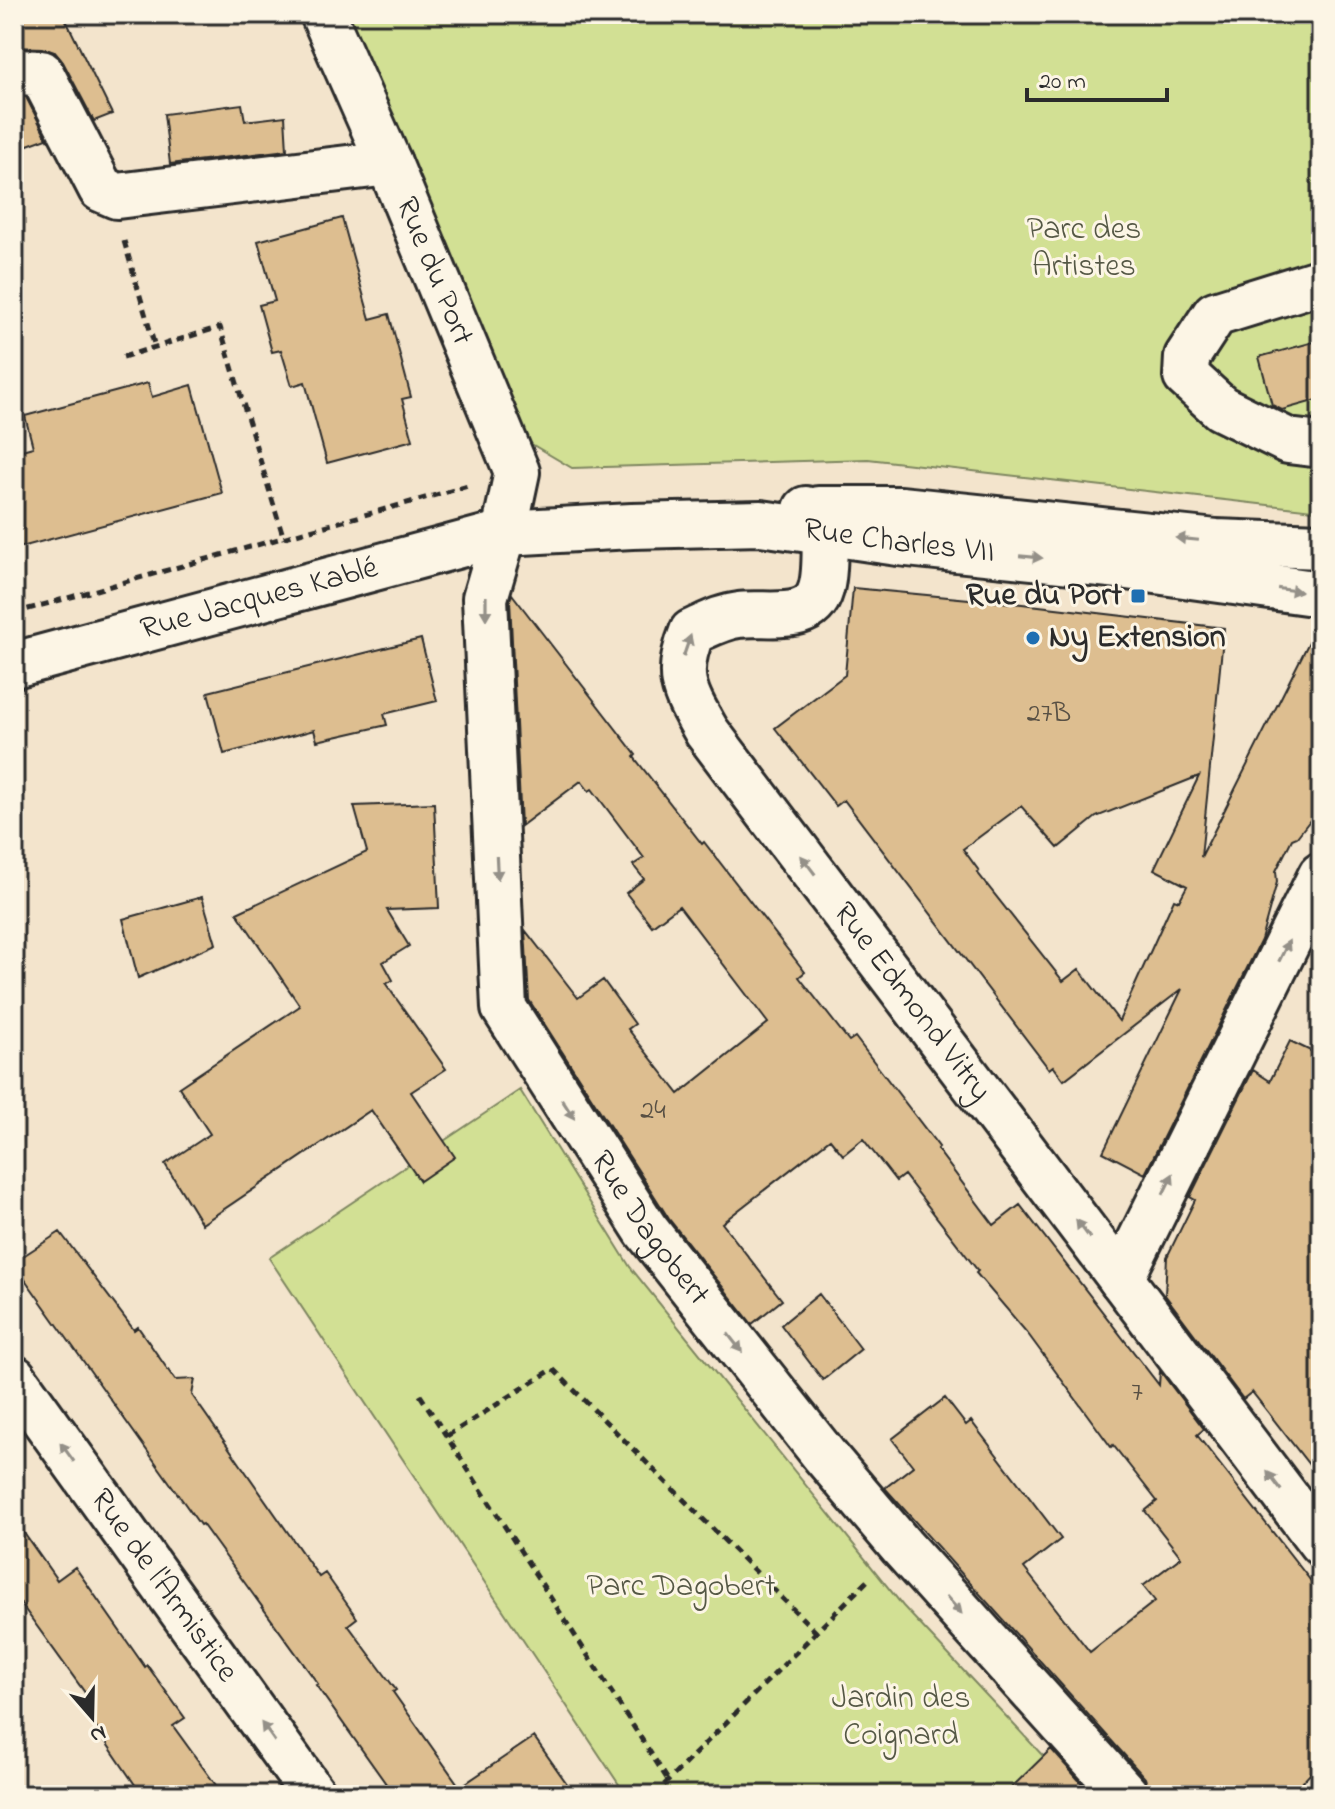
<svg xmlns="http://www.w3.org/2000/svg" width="1335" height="1809" font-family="'Indie Flower',sans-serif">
	<rect width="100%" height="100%" fill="#f3e4cc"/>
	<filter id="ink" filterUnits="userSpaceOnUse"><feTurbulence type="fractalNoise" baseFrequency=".0125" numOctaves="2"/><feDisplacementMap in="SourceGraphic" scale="16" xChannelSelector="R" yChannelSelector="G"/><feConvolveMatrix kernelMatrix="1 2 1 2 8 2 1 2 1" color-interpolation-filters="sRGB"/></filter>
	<g filter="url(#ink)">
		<path fill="#d2e094" stroke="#7e8660" stroke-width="2" d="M340,14h981v497l-453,-52 -296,9 -49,-29z
			M520,1090l110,177 273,339 141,151 -40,38h-378l-357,-537z"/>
		<path fill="#ddbe90" stroke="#2b2b2b" stroke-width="2" fill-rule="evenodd" d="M14,14h49l49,100 -18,7 -31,-59 -8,-10 -13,-4 -28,-1z
			M14,97h12l21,41 -33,12z
			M242,104l3,17 40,-5 2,34 -117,14 -6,-50z
			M342,218l28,101 19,-5 22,83 -9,2 11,41 -86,23 -22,-81 -13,4 -11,-36 -9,2 -13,-47 16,-4 -17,-60z
			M1321,340v59l-39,11 -10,-5 -13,-48z
			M148,383l4,14 40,-12 30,108 -208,56v-97l19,-5 -8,-31z
			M853,588l169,16 202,24 -23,229 120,-239v188l-24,31 -5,2 -16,32 1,11 -16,58 -116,234 -42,-22 79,-163 -118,91 -11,-14 -4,3 -205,-269 -8,6 -61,-78 70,-53zM1199,776l-45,93 33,17 -8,15 -5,-2 -55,122 -40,-52 -16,12 -86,-109 2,-1 -16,-22 58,-43 37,42 38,-31z
			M512,594l124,161 -2,2 68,87 2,-2 101,130 -6,5 50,64 6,-4 84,110 -2,2 57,76 26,-20 139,180 1,-14 44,58 -7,6 124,159v168l-30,33h-141l-5,-17 -260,-290 28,-22 -21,-27 53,-41 21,27 5,-4 90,118 -37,29 66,84 65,-51 -12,-15 38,-29 -36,-46 12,-10 -44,-56 -2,2 -83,-113 -52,-61 2,-2 -74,-96 -8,6 -33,-42 -20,16 -13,-16 -108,84 60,77 -30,24 -83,-105 -19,-30 -121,-189 -4,-70 53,68 25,-18 32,44 -7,5 51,65 89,-71 -89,-117 -27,20 -26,-33 18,-14 -11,-14 11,-7 -52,-69 -3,2 -8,-10 -60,45 -11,-226z
			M421,639l16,62 -53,13 3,11 -70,16 -3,-11 -90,24 -16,-62z
			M434,803l5,105 -52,2 22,36 -26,16 10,18 -7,4 60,85 -35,23 44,65 -35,24 -49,-71 -169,114 -37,-60 45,-30 -31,-47 121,-81 -63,-93 130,-61 -13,-46z
			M202,897l14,47 -78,34 -15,-59z
			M1290,1041l31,15v424l-69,-88 -9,7 -78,-104 2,-38 28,-57 -5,-3 63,-127 17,11z
			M60,1232l74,98 4,-3 37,53 20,-1 -3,16 127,182 6,-4 32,45 -9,7 48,65 -3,2 67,95 74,-50 41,58h-181l-78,-110 2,-1 -116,-160 -2,1 -186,-261v-2z
			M819,1294l42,55 -38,31 -42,-55z
			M14,1519l43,61 18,-13 70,100 2,-2 38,53 -12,8 50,69h-81l-58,-85 5,-4 -4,-6 3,-3 -70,-97h-4z
			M1051,1749l41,46h-88z"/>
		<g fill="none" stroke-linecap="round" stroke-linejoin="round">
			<defs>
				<g id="minor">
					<path id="s1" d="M323,14l66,149 128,309 -13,61 -19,65 19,410 142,222 178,225 78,92 224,248"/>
					<path d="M14,72l27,1 60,116 16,7 272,-33"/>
					<path d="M1321,281l-106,33 -28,43 -1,19 35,32 67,33 33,4"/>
					<path id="s2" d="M806,509l19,24c-1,17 1,39 -4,56 -10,36 -55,22 -82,26 -17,2 -31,10 -47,17 -18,45 -8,60 15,100l614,811"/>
					<path d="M1121,1279l200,-404"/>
					<path id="s3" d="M14,1378l300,417"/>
				</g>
				<g id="major">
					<path d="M818,509h83l315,33 105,4"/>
					<path id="s4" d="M14,665l490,-132 128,-7 129,-3 137,20 222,23 201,28"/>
				</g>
			</defs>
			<use href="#minor" stroke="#2b2b2b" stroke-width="50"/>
			<use href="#major" stroke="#2b2b2b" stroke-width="50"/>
			<path stroke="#2b2b2b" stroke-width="5" stroke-dasharray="8 6" stroke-linecap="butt" d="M124,241l31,106
				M123,357l97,-30 64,212
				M14,613l454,-127
				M420,1395l248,385
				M447,1436l106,-67 264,264
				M654,1795l216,-217"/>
			<use href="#minor" stroke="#fcf5e5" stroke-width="44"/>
			<use href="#major" stroke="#fcf5e5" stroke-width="44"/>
		</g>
		<defs><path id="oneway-solid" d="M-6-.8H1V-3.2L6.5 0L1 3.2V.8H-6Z" transform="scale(2)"/></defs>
		<g fill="#949088">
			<use href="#oneway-solid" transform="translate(1187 539) rotate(-174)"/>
			<use href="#oneway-solid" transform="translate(1031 557) rotate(6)"/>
			<use href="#oneway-solid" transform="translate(1289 590) rotate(8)"/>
			<use href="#oneway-solid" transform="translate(486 608) rotate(90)"/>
			<use href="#oneway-solid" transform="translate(687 646) rotate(-71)"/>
			<use href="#oneway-solid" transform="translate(808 865) rotate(-127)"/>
			<use href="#oneway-solid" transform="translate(497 868) rotate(87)"/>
			<use href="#oneway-solid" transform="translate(1284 951) rotate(-64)"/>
			<use href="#oneway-solid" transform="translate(568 1109) rotate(57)"/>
			<use href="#oneway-solid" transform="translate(1168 1184) rotate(-64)"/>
			<use href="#oneway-solid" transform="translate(1083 1229) rotate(-127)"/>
			<use href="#oneway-solid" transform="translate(735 1343) rotate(52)"/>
			<use href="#oneway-solid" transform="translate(67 1452) rotate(-126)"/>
			<use href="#oneway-solid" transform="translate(1274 1481) rotate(-127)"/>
			<use href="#oneway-solid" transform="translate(954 1605) rotate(48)"/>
			<use href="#oneway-solid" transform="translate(268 1732) rotate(-126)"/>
		</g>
	</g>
	<g fill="#1f6fb2" stroke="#fcf5e5" stroke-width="3">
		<rect x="1130" y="588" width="16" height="16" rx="4"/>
		<circle cx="1033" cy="638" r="8"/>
	</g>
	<g text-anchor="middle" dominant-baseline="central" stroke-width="6" stroke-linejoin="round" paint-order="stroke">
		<g font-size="28" fill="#585044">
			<text x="1049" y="714">27B</text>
			<text x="653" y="1111">24</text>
			<text x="1137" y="1393">7</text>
		</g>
		<g font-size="32" fill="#555845" stroke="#fcf5e5">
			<text x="1084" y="230">Parc des<tspan x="1084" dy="37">Artistes</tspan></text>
			<text x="681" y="1587">Parc Dagobert</text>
			<text x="901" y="1699">Jardin des<tspan x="901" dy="37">Coignard</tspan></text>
		</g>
		<g font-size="32" fill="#2b2b2b" stroke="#fcf5e5">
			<text stroke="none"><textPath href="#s1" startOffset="280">Rue du Port</textPath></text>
			<text stroke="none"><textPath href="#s4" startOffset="904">Rue Charles VII</textPath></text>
			<text stroke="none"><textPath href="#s4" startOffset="254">Rue Jacques Kablé</textPath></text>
			<text stroke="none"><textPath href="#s2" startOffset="676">Rue Edmond Vitry</textPath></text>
			<text stroke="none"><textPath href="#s1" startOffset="1302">Rue Dagobert</textPath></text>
			<text stroke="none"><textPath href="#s3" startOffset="256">Rue de l'Armistice</textPath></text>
		</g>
		<g font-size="32" font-weight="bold" fill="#2b2b2b" stroke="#fcf5e5" text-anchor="end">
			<text x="1122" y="596">Rue du Port</text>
			<text x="1049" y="638" text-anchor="start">Ny Extension</text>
		</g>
	</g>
	<rect width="1335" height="1809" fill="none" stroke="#fcf5e5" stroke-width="48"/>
	<rect x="24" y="24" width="1287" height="1761" fill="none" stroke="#2b2b2b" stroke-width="3" filter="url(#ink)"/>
	<g transform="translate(92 1717) rotate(160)" stroke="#fcf5e5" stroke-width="6" paint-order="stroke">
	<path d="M0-6L14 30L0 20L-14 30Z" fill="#2b2b2b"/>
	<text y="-12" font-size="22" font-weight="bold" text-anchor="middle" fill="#2b2b2b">N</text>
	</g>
	<path d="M1027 88v12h140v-12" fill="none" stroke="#2b2b2b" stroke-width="4"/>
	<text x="1039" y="88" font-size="24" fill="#2b2b2b" stroke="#fcf5e5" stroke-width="6" paint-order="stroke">20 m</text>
</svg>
